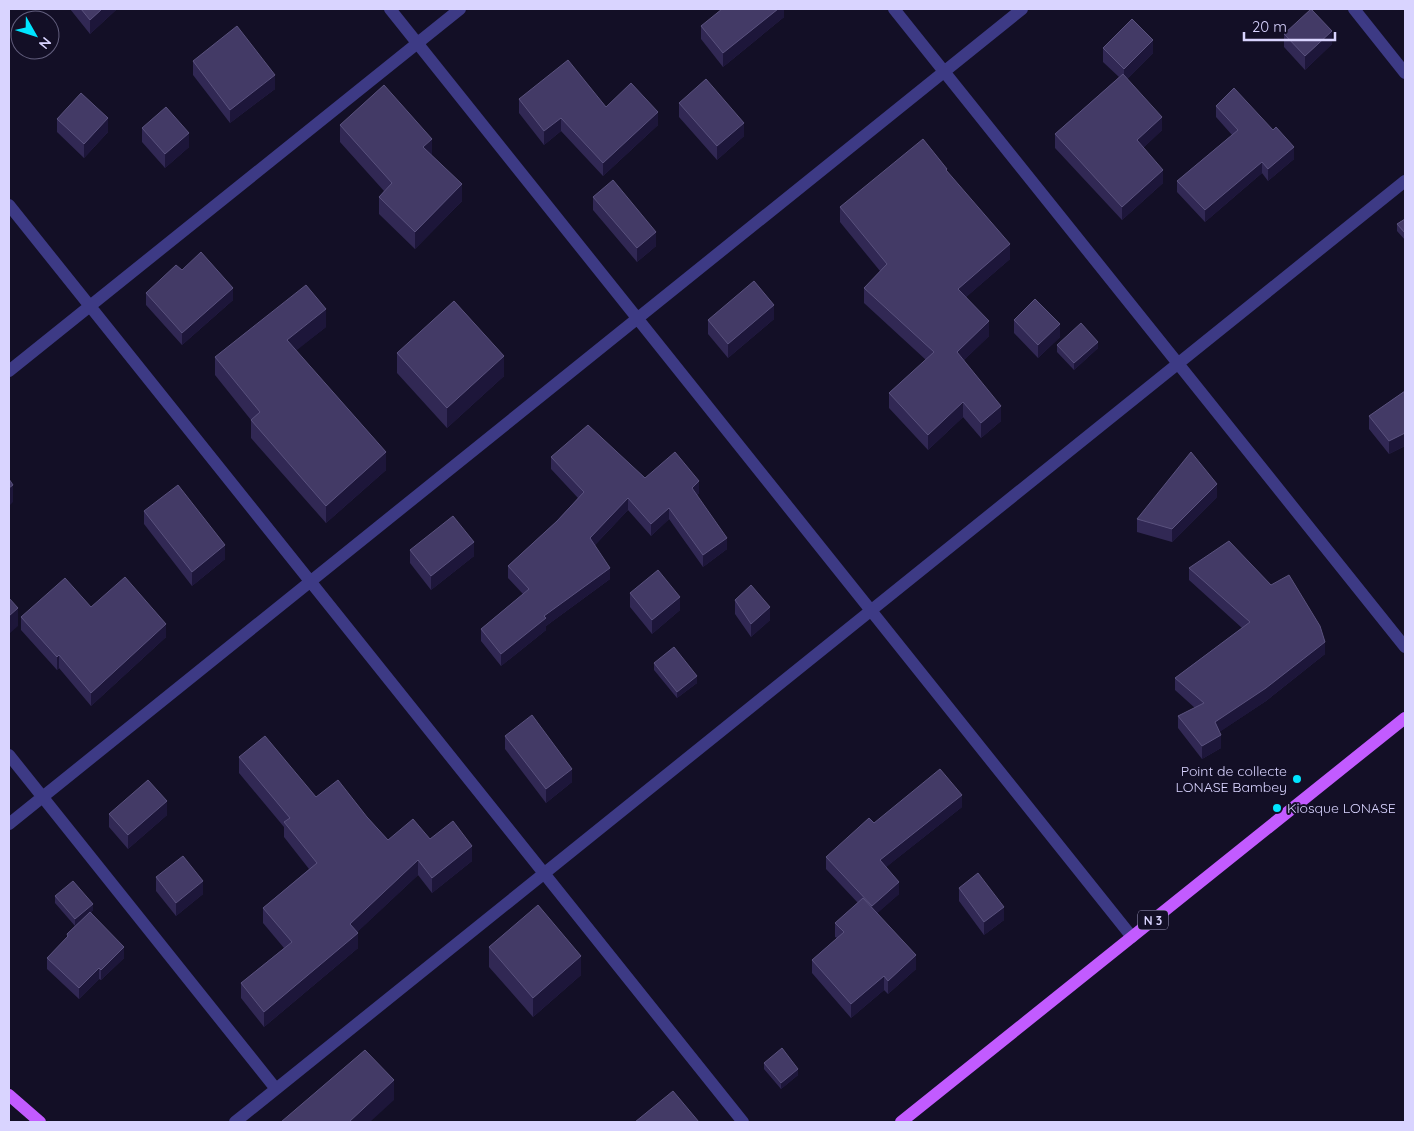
<svg xmlns="http://www.w3.org/2000/svg" width="1414" height="1131" font-family="Quicksand,sans-serif">
	<rect width="100%" height="100%" fill="#130f26"/>
	<g fill="none" stroke-linecap="round" stroke-linejoin="round">
		<path stroke="#3d3a85" stroke-width="12" d="M390,9l742,928
			M894,9l511,638
			M1354,9l51,64
			M9,205l734,917
			M9,371l451,-362
			M9,755l267,334
			M9,824l1013,-815
			M235,1122l1170,-941"/>
		<path stroke="#c25bff" stroke-width="12" d="M9,1095l31,27
			M901,1122l504,-404"/>
	</g>
	<path fill="#312854" d="M70,9h47l-27,25z
		M784,9v8l-61,50 -22,-28v-13z
		M1284,34l48,10 -27,26 -21,-23z
		M1103,48l50,5 -26,26 35,51 -19,18 20,35 -41,37 -67,-72v-14l64,-57 -16,-15z
		M193,61l82,28 -45,34 -37,-48z
		M519,99l87,8 52,18 -55,51 -42,-45 -17,14 -25,-32z
		M679,103l65,33 -27,24 -38,-43z
		M1216,106l78,53 -26,22 -6,-8 -57,49 -28,-30v-11l55,-46 -16,-18z
		M57,119l51,13 -24,26 -27,-26z
		M340,125l92,31 30,45 -47,48 -36,-35v-17l5,-6 -44,-49z
		M142,128l47,19 -24,21 -23,-26z
		M947,171l63,88 -44,38 23,39 -25,24 37,61 -20,17 -18,-21 -35,33 -39,-42v-15l37,-33 -62,-57v-15l16,-17 -40,-49v-15z
		M593,197l63,49 -19,16 -44,-52z
		M1405,219v21l-8,-9v-7z
		M182,270l51,30 -51,45 -36,-40v-12z
		M774,319l-46,39 -20,-24v-14z
		M1014,320l46,17 -22,21 -24,-25z
		M326,327l-30,23 90,120 -60,53 -75,-85v-18l-36,-45v-18z
		M1057,345l41,3 -24,22 -17,-18z
		M397,353l107,23 -57,52 -50,-55z
		M1405,391v55l-16,8 -20,-25v-13z
		M551,457l94,21 54,15 -2,2 30,54 -24,18 -34,-48 -18,17 -23,-26 -33,35 15,34 -64,47v4l-45,36 -20,-25v-12l42,-35 -15,-16v-12l49,-45 21,-23 -27,-29z
		M1217,497l-45,45 -35,-10v-13z
		M144,511l81,48 -33,27 -48,-62z
		M410,550l64,6 -43,34 -21,-27z
		M1189,568l136,86 -59,47 -47,31 2,16 -19,11 -24,-31v-12l17,-8 -20,-18v-12l67,-50 -53,-48z
		M630,593l50,17 -28,24 -22,-27z
		M735,600l35,20 -19,17 -16,-23z
		M91,607l75,30 -75,69 -32,-38 -2,2 -36,-40v-13z
		M654,663l43,20 -20,15 -23,-28z
		M505,736l67,46 -26,21 -41,-54z
		M239,757l77,40 51,20 21,23 42,-1 42,22 -40,32 -14,-18 -61,57 1,16 -94,79 -23,-29v-15l43,-35 -21,-25v-15l46,-39 -25,-32v-10l-45,-54z
		M962,807l-76,60 13,27 -22,19 39,56 -28,25 -4,-4 -33,28 -39,-45v-13l25,-22 -2,-1v-14l23,-20 -32,-34v-12l48,-34z
		M109,814l58,1 -39,34 -19,-22z
		M156,877l47,17 -27,22 -20,-25z
		M959,888l45,32 -20,15 -25,-34z
		M55,896l38,14 -2,2 33,46 -23,22 -2,-1 -20,20 -32,-30v-11l20,-20v-4l8,-8 -20,-23z
		M489,947l92,28 -48,42 -44,-50z
		M764,1063l34,12 -17,14 -17,-20z"/>
	<path fill="#1d163a" d="M102,9h15l-27,25v-14z
		M778,9h6v8l-61,50v-14z
		M1332,31v13l-27,26v-14z
		M1153,40v13l-29,29v-13z
		M275,75v14l-45,34v-13z
		M658,112v13l-55,51v-13z
		M1162,117v13l-25,24v-14z
		M108,118v14l-24,26v-14z
		M561,118v13l-17,14v-14z
		M744,123v13l-27,24v-14z
		M189,133v14l-24,21v-14z
		M432,139v17l-9,-9z
		M1294,147v12l-26,22v-12z
		M1262,162v11l-57,49v-12z
		M1163,170v13l-41,37v-13z
		M462,184v17l-47,48v-17z
		M656,232v14l-19,16v-14z
		M1010,244v15l-52,45v-15z
		M233,288v12l-51,45v-12z
		M774,305v14l-46,39v-14z
		M326,309v18l-39,31v-18z
		M989,321v15l-32,31v-15z
		M1060,324v13l-22,21v-13z
		M1098,342v6l-24,22v-7z
		M504,356v20l-57,52v-20z
		M963,402v15l-35,33v-15z
		M1001,406v15l-20,17v-15z
		M1405,433v13l-16,8v-13z
		M386,452v18l-60,53v-17z
		M699,481v12l-7,6v-11z
		M1217,484v13l-45,45v-13z
		M13,485v17l-4,4v-18z
		M628,498v12l-38,40v-12z
		M669,508v11l-18,17v-12z
		M727,538v11l-24,18v-12z
		M474,542v14l-43,34v-14z
		M225,545v14l-33,27v-14z
		M610,568v11l-64,47v4l-45,36v-12l43,-38z
		M680,597v13l-28,24v-14z
		M770,607v13l-19,17v-13z
		M18,608v18l-9,8v-18z
		M166,624v13l-75,69v-13z
		M1325,642v12l-59,47 -51,34v-13z
		M59,655v13l-2,2v-13z
		M697,676v7l-20,15v-6z
		M1221,735v13l-19,11v-13z
		M572,769v13l-26,21v-14z
		M962,795v12l-82,65v-12z
		M167,801v14l-39,34v-14z
		M472,846v15l-40,32v-15z
		M418,860v15l-68,64v-15z
		M203,881v13l-27,22v-13z
		M899,882v12l-27,24v-12z
		M93,904v6l-18,16v-7z
		M1004,907v13l-20,15v-13z
		M358,933v15l-94,79v-15z
		M124,947v11l-23,22v-10z
		M916,955v14l-28,25v-13z
		M581,956v19l-48,42v-19z
		M99,968v11l-20,20v-11z
		M884,976v14l-33,28v-14z
		M798,1069v6l-17,14v-6z
		M394,1080v20l-24,22h-21z"/>
	<path fill="#433a66" stroke="#5a527e" d="M81,9h21l-12,11z
		M722,9h56l-55,44 -22,-27z
		M1311,9l21,22 -27,25 -21,-22z
		M1132,19l21,21 -29,29 -21,-21z
		M237,26l38,49 -45,35 -37,-49z
		M568,60l38,47 25,-24 27,29 -55,51 -42,-45 -17,13 -25,-32z
		M1123,74l39,43 -25,23 26,30 -41,37 -67,-73z
		M706,79l38,44 -27,23 -38,-43z
		M384,85l48,54 -9,8 39,37 -47,48 -36,-35 13,-14 -52,-58z
		M1234,88l39,42 3,-3 18,20 -26,22 -6,-7 -57,48 -28,-29 61,-51 -22,-24z
		M81,93l27,25 -24,26 -27,-25z
		M166,107l23,26 -24,21 -23,-26z
		M923,139l24,30 -1,1 64,74 -52,45 31,32 -32,31 44,54 -20,17 -18,-21 -35,33 -39,-42 45,-41 -70,-64 23,-24 -47,-57z
		M613,180l43,52 -19,16 -44,-51z
		M1405,219v14l-8,-9z
		M201,252l32,36 -51,45 -36,-40 30,-28 6,5z
		M754,281l20,24 -46,39 -20,-24z
		M306,285l20,24 -39,31 99,112 -60,54 -75,-86 9,-8 -45,-55z
		M1035,299l25,25 -22,21 -24,-25z
		M454,301l50,55 -57,52 -50,-55z
		M1081,323l17,19 -24,21 -17,-18z
		M1405,391v42l-16,8 -20,-25z
		M588,425l57,53 30,-26 24,29 -7,7 35,50 -24,17 -34,-47 -18,16 -23,-26 -38,40 20,30 -66,48 2,2 -45,36 -20,-25 48,-40 -21,-23 49,-45 27,-29 -33,-35z
		M1191,452l26,32 -45,45 -35,-10z
		M9,479l4,6 -4,3z
		M178,485l47,60 -33,27 -48,-61z
		M453,516l21,26 -43,34 -21,-26z
		M1229,541l42,44 18,-10 31,51 5,16 -59,46 -51,34 6,13 -19,11 -24,-30 26,-13 -29,-25 75,-56 -61,-54z
		M658,570l22,27 -28,23 -22,-27z
		M125,577l41,47 -75,69 -32,-38 -2,2 -36,-40 44,-39 26,29z
		M751,585l19,22 -19,17 -16,-24z
		M9,598l9,10 -9,8z
		M674,647l23,29 -20,16 -23,-29z
		M532,715l40,54 -26,20 -41,-53z
		M265,736l51,61 22,-17 29,37 21,23 25,-21 17,20 23,-18 19,25 -40,32 -14,-18 -68,64 8,9 -94,79 -23,-29 51,-41 -29,-34 54,-45 -33,-41 6,-4 -51,-61z
		M940,769l22,26 -82,65 19,22 -27,24 -46,-49 43,-39 5,5z
		M148,780l19,21 -39,34 -19,-21z
		M183,856l20,25 -27,22 -20,-26z
		M978,873l26,34 -20,15 -25,-34z
		M73,881l20,23 -18,15 -20,-23z
		M863,898l53,57 -28,26 -4,-5 -33,28 -39,-44 32,-28 -9,-9z
		M538,905l43,51 -48,42 -44,-51z
		M90,912l34,35 -23,23 -2,-2 -20,20 -32,-30 21,-22 -1,-2z
		M782,1048l16,21 -17,14 -17,-20z
		M365,1050l29,30 -45,42h-68z
		M673,1091l26,31h-64z"/>
	<g fill="#00e5ff" stroke="#130f26" stroke-width="2">
		<circle cx="1297" cy="779" r="5"/>
		<circle cx="1277" cy="808" r="5"/>
	</g>
	<g text-anchor="middle" dominant-baseline="central" stroke-width="4" stroke-linejoin="round" paint-order="stroke">
		<rect fill="#130f26" stroke="#9e99be" stroke-width="1" x="1138" y="910.5" width="30" height="19" rx="4"/>
		<g font-size="12" font-weight="bold" fill="#d9d4ff">
			<text x="1153" y="920">N 3</text>
		</g>
		<g font-size="14" fill="#d9d4ff" stroke="#130f26" text-anchor="end">
			<text x="1287" y="771">Point de collecte<tspan x="1287" dy="16">LONASE Bambey</tspan></text>
			<text x="1287" y="808" text-anchor="start">Kiosque LONASE</text>
		</g>
	</g>
	<rect width="1414" height="1131" fill="none" stroke="#d9d4ff" stroke-width="20"/>
	<g transform="translate(35 35) rotate(129)"><circle r="24" fill="#130f26" stroke="#625e7d"/>
	<path d="M0-4L9 19L0 12L-9 19Z" fill="#00e5ff"/>
	<text y="-8" font-size="14" font-weight="bold" text-anchor="middle" fill="#d9d4ff">N</text>
	</g>
	<path d="M1244 32v8h91v-8" fill="none" stroke="#d9d4ff" stroke-width="2.5"/>
	<text x="1252" y="32" font-size="15" fill="#d9d4ff" stroke="#130f26" stroke-width="4" paint-order="stroke">20 m</text>
</svg>
